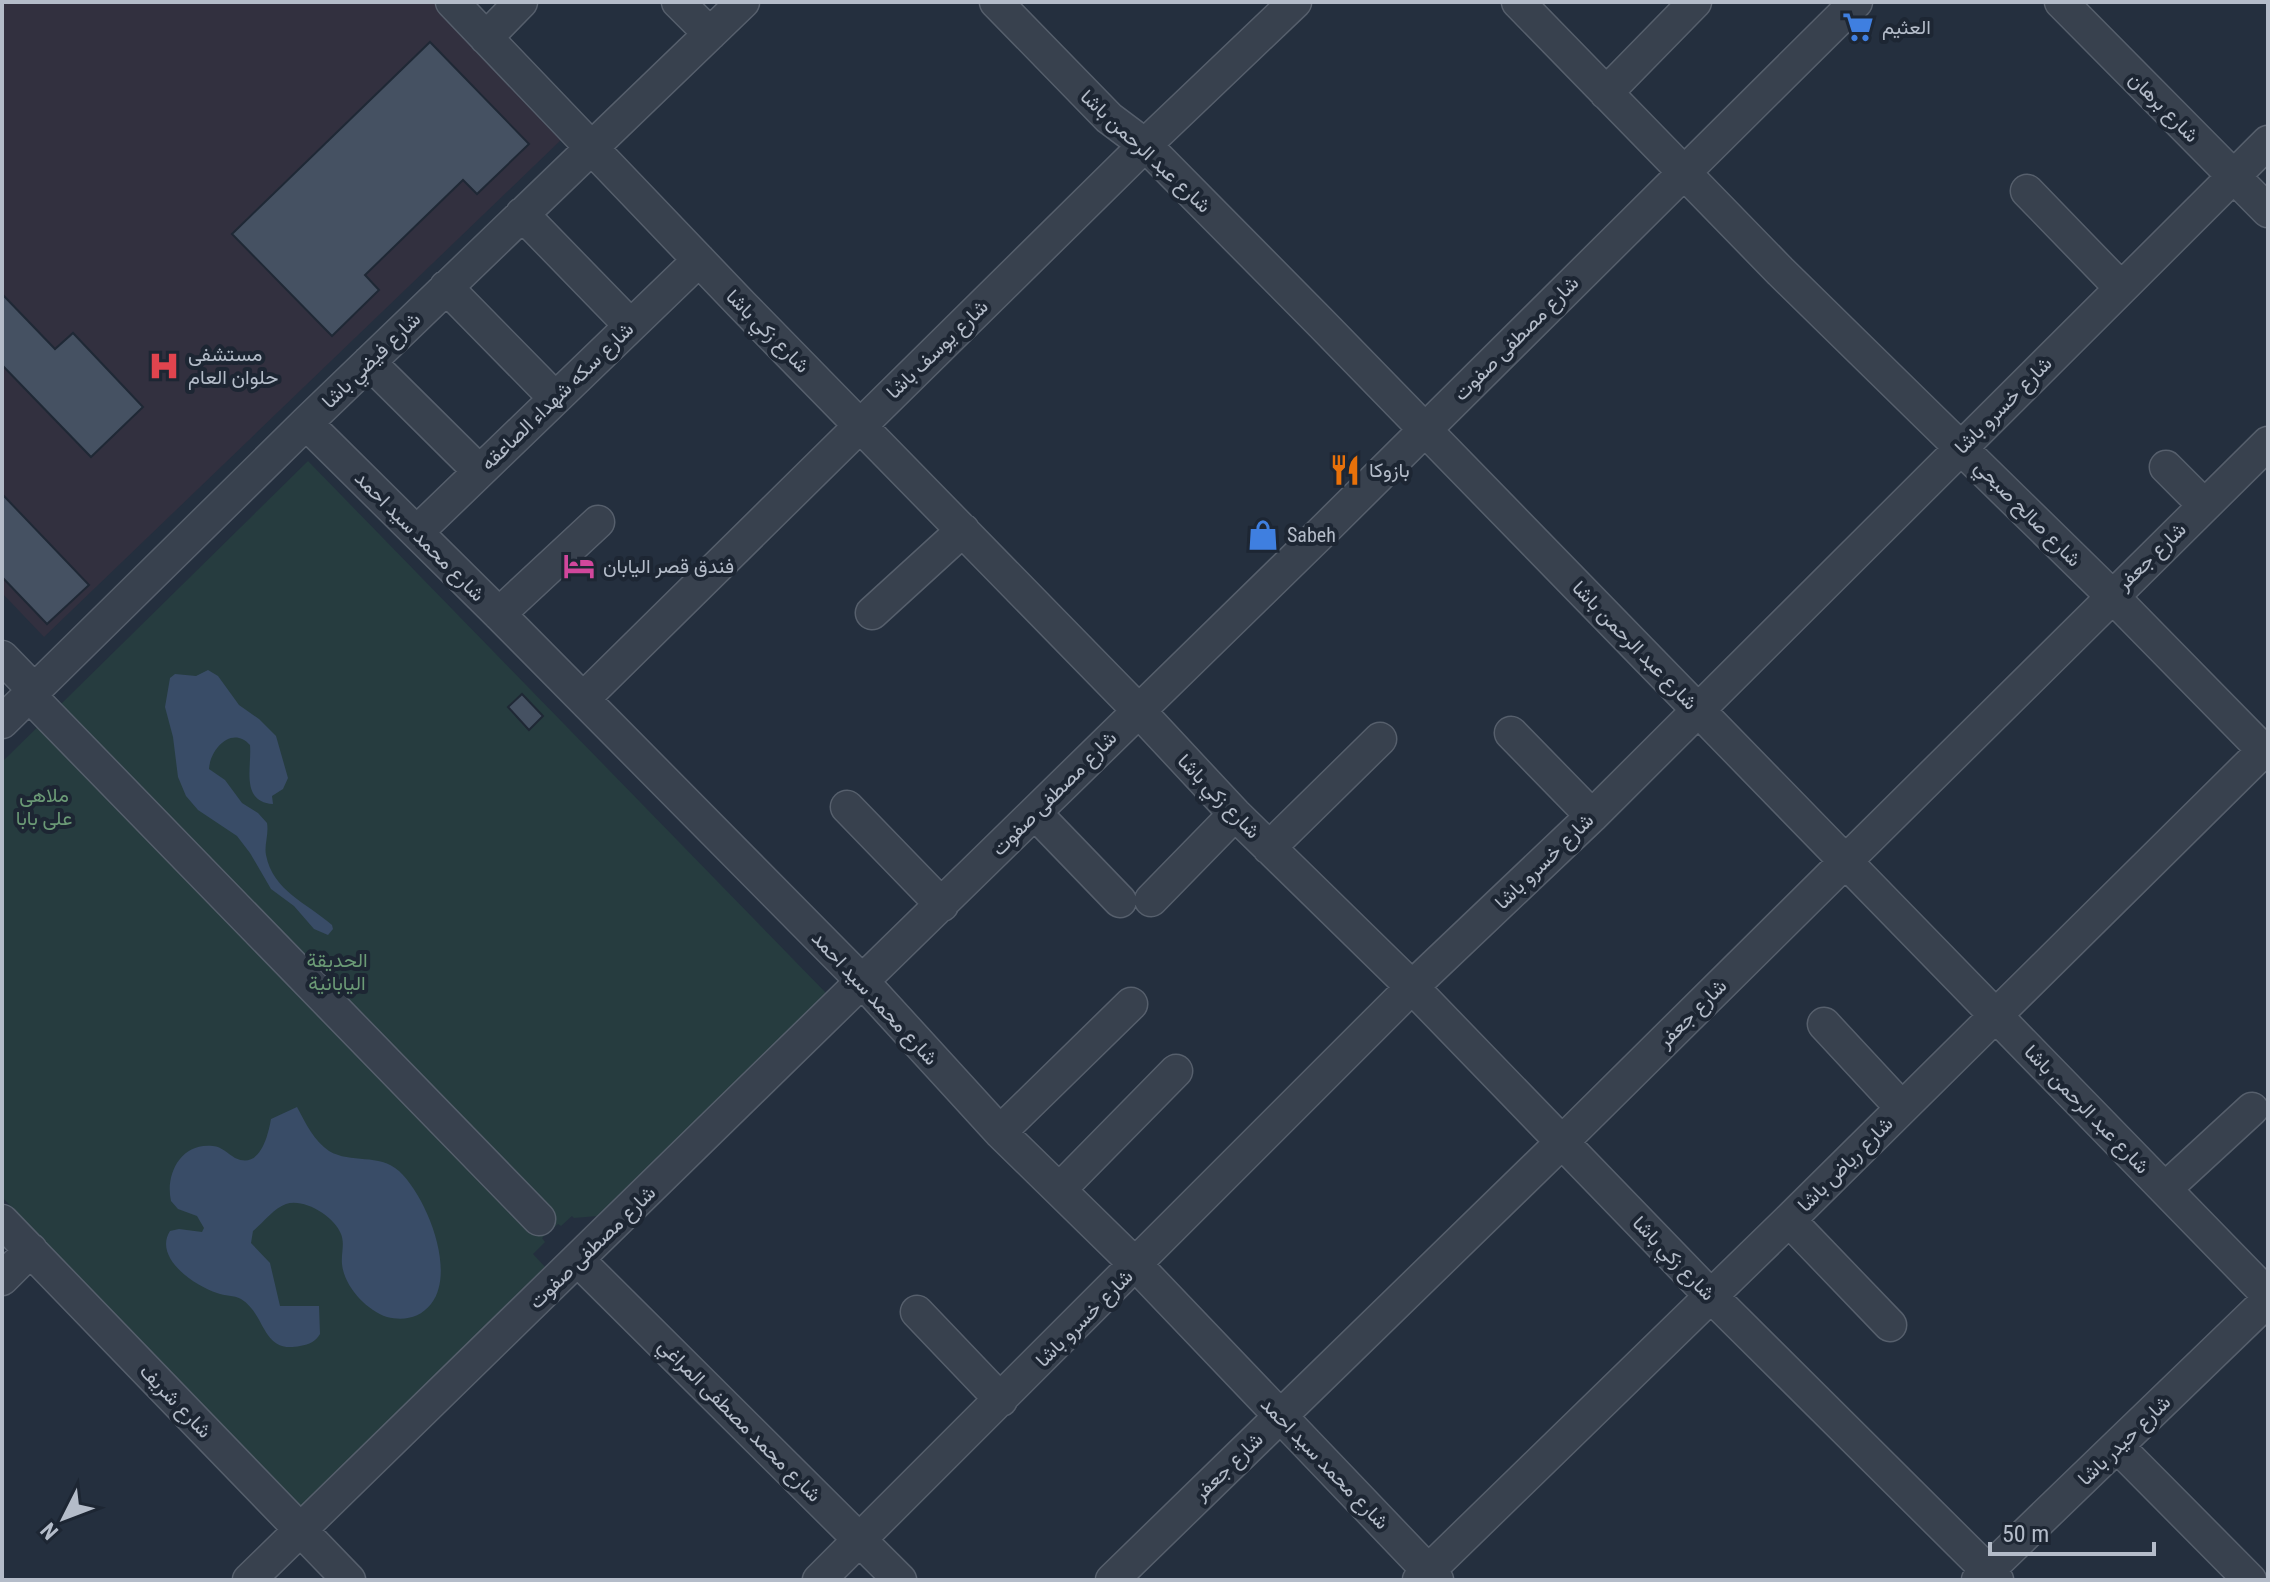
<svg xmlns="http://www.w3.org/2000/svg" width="2270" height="1582" font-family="'Roboto Condensed',Vazirmatn,sans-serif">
	<rect width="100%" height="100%" fill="#242f3e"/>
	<path fill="#32303f" d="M2,2h431l130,136 -519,499 -42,-44z"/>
	<path fill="#263c3f" d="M308,461l518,532 -228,223 -24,2 -2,-2 -11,10 -3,-2 -16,14 3,4 -12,12 14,15 -246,240 -299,-312v-435z"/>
	<path fill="#394c67" d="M208,670l10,6 21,29 20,14 17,17 12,42 -5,11 -11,7 1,8c-33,-2 -21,-37 -23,-59 -18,-20 -40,4 -41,24l16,11 17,23 16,10 9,10c2,11 -3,22 -1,32 7,36 41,48 66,70l1,4 -5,6 -14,-6 -20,-23 -23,-17 -21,-36 -13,-17 -39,-26 -12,-14 -8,-19 -5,-40 -8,-30 5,-29 5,-4 21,2z
		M297,1107c8,15 17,34 32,44 22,13 50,2 70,20 27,25 58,100 32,133 -11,14 -27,17 -44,13 -21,-7 -43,-31 -45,-53 -1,-11 3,-20 -1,-30 -7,-18 -37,-36 -55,-30 -12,4 -23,19 -33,27l-2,12 19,20 10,43h39l1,28c-5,8 -10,10 -20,12 -39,8 -33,-31 -59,-47 -7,-4 -16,-3 -24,-6 -22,-7 -64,-35 -47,-62l9,-2 23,3 2,-4 -7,-12 -19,-7 -7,-8c-6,-27 10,-59 42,-55 9,1 14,7 22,12 25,12 33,-22 36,-39z"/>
	<path fill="#455162" stroke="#1f2835" stroke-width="2" d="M430,42l99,102 -52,50 -14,-14 -98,95 14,15 -47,46 -100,-102z
		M2,294l53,55 18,-16 70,74 -52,50 -89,-92z
		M2,494l87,91 -42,39 -45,-47z
		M522,694l21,22 -14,14 -21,-23z"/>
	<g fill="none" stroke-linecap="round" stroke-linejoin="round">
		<defs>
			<path id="minor" d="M452,2l290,303 396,405 97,104 177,173 299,309 286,284
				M678,2l32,32
				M996,2l113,116 36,27 177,179 946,971
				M1518,2l262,269 331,324 157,160
				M2061,2l207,209
				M486,38l35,-36
				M1606,93l89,-91
				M2027,191l94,97
				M522,214l108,111
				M446,287l109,111
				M369,362l110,109
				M306,423l193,191 363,367 138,151 136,133 301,315
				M2166,467l38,38
				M417,532l282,-272
				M872,613l91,-83
				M499,614l99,-92
				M2,657l32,33
				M29,695l510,524
				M583,699l562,-554 150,-143
				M2,722l304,-299 437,-421
				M1511,733l81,83
				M847,807l95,98
				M1035,813l85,88
				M1269,848l111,-109
				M1151,900l84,-86
				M1824,1024l78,84
				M1000,1132l131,-128
				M1060,1189l116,-118
				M2165,1189l87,-80
				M1789,1220l101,105
				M2,1221l347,359
				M579,1261l321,319
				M2,1279l29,-29
				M917,1312l84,88
				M2118,1447l132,133
				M249,1580l1074,-1049 533,-529
				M819,1580l593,-593 180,-171 676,-674
				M1112,1580l450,-438 706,-699
				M1419,1580l370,-360 479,-474
				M1978,1580l290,-280"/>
		</defs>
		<use href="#minor" stroke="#565f6c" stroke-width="35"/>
		<use href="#minor" stroke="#38414e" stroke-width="32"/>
	</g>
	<defs>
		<symbol id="supermarket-bare" viewBox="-9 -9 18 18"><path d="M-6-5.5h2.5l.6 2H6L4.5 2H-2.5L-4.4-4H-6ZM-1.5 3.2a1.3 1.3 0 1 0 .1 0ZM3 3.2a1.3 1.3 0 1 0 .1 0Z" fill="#3f7fe0" stroke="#1d2633" stroke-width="2.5" paint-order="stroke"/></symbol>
		<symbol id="hospital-bare" viewBox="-9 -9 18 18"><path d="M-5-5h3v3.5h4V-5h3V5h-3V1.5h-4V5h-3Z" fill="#e0444e" stroke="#1d2633" stroke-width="2.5" paint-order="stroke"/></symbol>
		<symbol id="restaurant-bare" viewBox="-9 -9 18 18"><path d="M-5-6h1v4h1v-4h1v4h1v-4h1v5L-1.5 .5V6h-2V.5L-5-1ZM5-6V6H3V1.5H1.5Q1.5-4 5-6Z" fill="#e8710a" stroke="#1d2633" stroke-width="2.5" paint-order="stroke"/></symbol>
		<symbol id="shop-bare" viewBox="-9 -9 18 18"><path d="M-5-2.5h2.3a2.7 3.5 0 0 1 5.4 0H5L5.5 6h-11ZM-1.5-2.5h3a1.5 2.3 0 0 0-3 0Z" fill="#3f7fe0" stroke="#1d2633" stroke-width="2.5" paint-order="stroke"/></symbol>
		<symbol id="hotel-bare" viewBox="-9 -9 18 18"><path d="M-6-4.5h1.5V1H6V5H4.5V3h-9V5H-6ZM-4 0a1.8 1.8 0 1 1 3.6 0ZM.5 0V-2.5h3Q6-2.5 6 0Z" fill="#d1479c" stroke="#1d2633" stroke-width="2.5" paint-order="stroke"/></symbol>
	</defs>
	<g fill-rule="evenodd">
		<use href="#supermarket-bare" x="1836" y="5" width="44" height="44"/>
		<use href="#hospital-bare" x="142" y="344" width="44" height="44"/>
		<use href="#restaurant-bare" x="1323" y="448" width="44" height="44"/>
		<use href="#shop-bare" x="1241" y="513" width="44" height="44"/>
		<use href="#hotel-bare" x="557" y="544" width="44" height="44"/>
	</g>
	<g text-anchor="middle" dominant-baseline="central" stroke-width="8" stroke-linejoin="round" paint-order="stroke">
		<g font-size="20" fill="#b4bcc9" stroke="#1d2633" text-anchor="start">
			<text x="1882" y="27">العثيم</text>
			<text x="188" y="354">مستشفى<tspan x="188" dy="23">حلوان العام</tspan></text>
			<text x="1369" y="470">بازوكا</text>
			<text x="1287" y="535">Sabeh</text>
			<text x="603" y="566">فندق قصر اليابان</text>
		</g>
		<g font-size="20" fill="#b4bcc9" stroke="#1d2633">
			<text transform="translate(2164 107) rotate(45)">شارع برهان</text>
			<text transform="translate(1146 151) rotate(43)">شارع عبد الرحمن باشا</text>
			<text transform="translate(768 331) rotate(45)">شارع زكي باشا</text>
			<text transform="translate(1516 338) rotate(-45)">شارع مصطفى صفوت</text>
			<text transform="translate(937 349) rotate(-44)">شارع يوسف باشا</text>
			<text transform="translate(371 360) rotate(-44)">شارع فيضي باشا</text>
			<text transform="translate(557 396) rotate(-44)">شارع سكه شهداء الصاعقه</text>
			<text transform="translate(2003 405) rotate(-45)">شارع خسرو باشا</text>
			<text transform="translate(2028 513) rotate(45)">شارع صالح صبحي</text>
			<text transform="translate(420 536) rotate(45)">شارع محمد سيد احمد</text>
			<text transform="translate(2151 556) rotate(-44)">شارع جعفر</text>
			<text transform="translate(1635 645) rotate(46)">شارع عبد الرحمن باشا</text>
			<text transform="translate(1054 793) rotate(-45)">شارع مصطفى صفوت</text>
			<text transform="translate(1219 796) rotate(46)">شارع زكي باشا</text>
			<text transform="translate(1544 861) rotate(-44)">شارع خسرو باشا</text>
			<text transform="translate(875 998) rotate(47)">شارع محمد سيد احمد</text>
			<text transform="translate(1692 1013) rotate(-45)">شارع جعفر</text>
			<text transform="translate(2087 1109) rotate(46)">شارع عبد الرحمن باشا</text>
			<text transform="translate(1845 1164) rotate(-45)">شارع رياض باشا</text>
			<text transform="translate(592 1247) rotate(-44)">شارع مصطفى صفوت</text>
			<text transform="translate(1674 1258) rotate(46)">شارع زكي باشا</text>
			<text transform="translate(1084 1318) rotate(-45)">شارع خسرو باشا</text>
			<text transform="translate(176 1401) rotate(46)">شارع شريف</text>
			<text transform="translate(740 1420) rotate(45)">شارع محمد مصطفى المراغي</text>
			<text transform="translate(2124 1440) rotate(-44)">شارع حيدر باشا</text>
			<text transform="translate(1325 1463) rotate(46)">شارع محمد سيد احمد</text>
			<text transform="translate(1228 1466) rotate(-44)">شارع جعفر</text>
		</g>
		<g font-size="20" fill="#6b9a76" stroke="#1d2633">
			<text x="44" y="795">ملاهى<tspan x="44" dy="23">على بابا</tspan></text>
			<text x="337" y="960">الحديقة<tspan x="337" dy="23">اليابانية</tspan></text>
		</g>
	</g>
	<rect width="2270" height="1582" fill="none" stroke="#b4bcc9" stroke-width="8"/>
	<g transform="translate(64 1518) rotate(228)" stroke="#1d2633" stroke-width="6" paint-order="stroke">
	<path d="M0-6L14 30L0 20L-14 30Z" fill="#b4bcc9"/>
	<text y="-12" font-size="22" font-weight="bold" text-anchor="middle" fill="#b4bcc9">N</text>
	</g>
	<path d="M1990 1542v12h164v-12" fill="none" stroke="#b4bcc9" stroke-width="4"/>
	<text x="2002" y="1542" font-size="24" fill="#b4bcc9" stroke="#1d2633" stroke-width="6" paint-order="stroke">50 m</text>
</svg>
